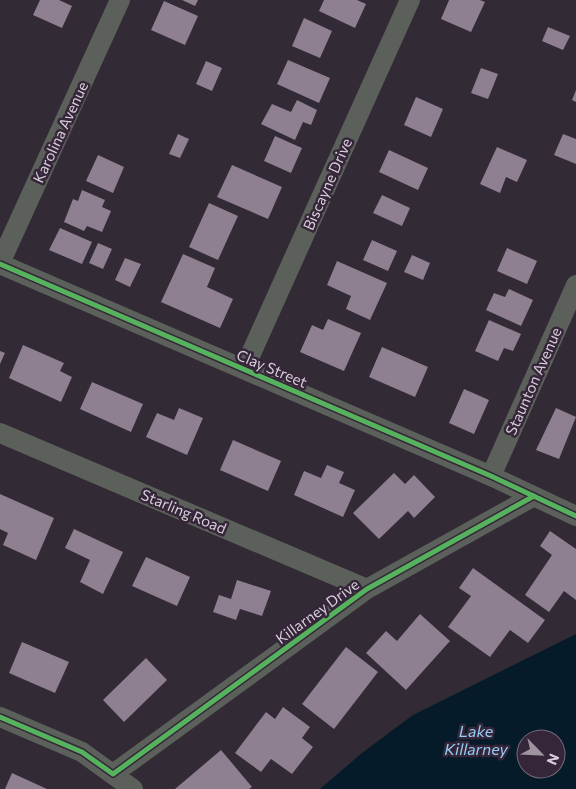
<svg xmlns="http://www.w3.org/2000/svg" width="576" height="789" font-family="Commissioner,sans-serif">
	<rect width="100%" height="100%" fill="#322a35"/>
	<path fill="#051b2a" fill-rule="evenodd" d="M576,634v155h-256l42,-36 51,-38zM526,739h30v30h-30z"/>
	<path fill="#8e7f91" d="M40,0h19l13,6 -10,22 -29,-13z
		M182,0h16l-3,6z
		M324,0h33l9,4 -11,24 -36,-17z
		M449,0h31l5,2 -14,30 -30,-13z
		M164,1l34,15 -13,29 -34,-15z
		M304,18l28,13 -12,27 -28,-12z
		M548,27l22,9 -7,14 -21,-9z
		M288,60l42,18 -11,25 -42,-19z
		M206,61l16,7 -10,23 -16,-7z
		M481,68l17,6 -10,25 -17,-6z
		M576,90v12l-4,-2z
		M416,97l27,12 -12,28 -27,-12z
		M297,100l20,10 -6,15 -8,-3 -8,18 -34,-16 11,-20 19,8z
		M178,134l11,5 -9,19 -11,-4z
		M563,134l13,5v25l-22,-9z
		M275,136l27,12 -11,25 -27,-12z
		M497,147l30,13 -10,22 -11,-5 -6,16 -20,-9z
		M389,150l39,18 -10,22 -39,-18z
		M98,155l26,12 -11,26 -27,-12z
		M232,165l50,22 -14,32 -51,-22z
		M82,190l23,10 -3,7 9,4 -9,21 -15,-6 -3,5 -20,-9 9,-23 5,2z
		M382,195l28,13 -8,18 -29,-13z
		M209,203l29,13 -20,44 -29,-13z
		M60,228l32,14 -10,22 -33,-14z
		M372,240l25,11 -9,20 -25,-11z
		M98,243l14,6 -9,20 -14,-6z
		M507,248l30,13 -10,23 -30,-13z
		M183,254l32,14 -8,19 26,12 -13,29 -59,-26z
		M412,255l18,8 -7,17 -19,-8z
		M125,258l16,6 -11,23 -15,-7z
		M337,261l50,22 -17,37 -24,-11 5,-13 -24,-11z
		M509,289l24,11 -12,26 -35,-16 8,-17 11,4z
		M328,319l33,14 -17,38 -44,-19 12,-27 11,5z
		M489,320l32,14 -8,17 -9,-3 -6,13 -23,-10z
		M23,345l41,18 -4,8 12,6 -11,25 -52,-24z
		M382,347l46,20 -13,30 -46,-20z
		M0,351l5,2 -5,11z
		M92,382l51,22 -12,28 -51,-23z
		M464,389l25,11 -15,34 -25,-11z
		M179,408l24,10 -16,37 -41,-18 11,-24 17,7z
		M556,408l20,9 -17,42 -23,-9z
		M233,440l48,21 -13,30 -48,-21z
		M327,465l17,7 -5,11 16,7 -12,27 -49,-22 10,-24 17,7z
		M394,473l11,11 9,-9 21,22 -21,21 -6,-7 -29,28 -26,-26z
		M0,494l54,24 -18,42 -33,-15 5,-12 -8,-4z
		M74,529l49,23 -20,42 -23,-12 10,-22 -25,-12z
		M550,531l26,18v51l-12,-9 -15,21 -24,-17 27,-40 -12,-9z
		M146,557l44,20 -13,29 -45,-20z
		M473,568l72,52 -17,23 -18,-13 -20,27 -42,-30 23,-31 -12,-8z
		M237,580l34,11 -9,25 -22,-7 -4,11 -23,-8 6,-17 12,4z
		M420,614l30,27 -44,49 -40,-37 20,-22 11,10z
		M22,642l47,20 -14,31 -46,-20z
		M346,647l32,25 -44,57 -32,-25z
		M146,658l21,22 -43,42 -21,-22z
		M283,707l27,20 -8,11 11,9 -21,27 -21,-15 -10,13 -26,-19 31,-41 9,7z
		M221,750l31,37 -3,2h-74z
		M12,773l35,16h-42z"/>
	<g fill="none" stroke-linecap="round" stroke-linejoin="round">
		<path stroke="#5c605a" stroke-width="20" d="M0,263l120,-263
			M0,264l491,212 85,40
			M244,369l166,-369
			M0,433l367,156
			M491,476l85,-191
			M0,717l82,35 51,37
			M113,774l254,-185 167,-93"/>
		<defs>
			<path id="cycleway" d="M0,264l491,212 85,40
				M0,717l82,35 31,22 254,-185 167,-93"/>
		</defs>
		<use href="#cycleway" stroke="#352639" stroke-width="8"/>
		<use href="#cycleway" stroke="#56b35d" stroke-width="5"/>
	</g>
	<g text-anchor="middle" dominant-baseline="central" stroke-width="5" stroke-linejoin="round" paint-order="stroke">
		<g font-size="15" fill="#d7cdd9" stroke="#352639">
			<text transform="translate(60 132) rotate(-65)">Karolina Avenue</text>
			<text transform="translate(327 184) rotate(-66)">Biscayne Drive</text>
			<text transform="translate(272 368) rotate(23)">Clay Street</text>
			<text transform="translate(533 381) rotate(-66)">Staunton Avenue</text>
			<text transform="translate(184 511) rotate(23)">Starling Road</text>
			<text transform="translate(317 611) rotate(-36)">Killarney Drive</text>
		</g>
		<g font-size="16" font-style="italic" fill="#93cef7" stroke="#352639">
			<text x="476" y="730">Lake<tspan x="476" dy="18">Killarney</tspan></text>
		</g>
	</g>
	<g transform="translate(541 754) rotate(114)"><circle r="24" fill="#352639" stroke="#766979"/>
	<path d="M0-4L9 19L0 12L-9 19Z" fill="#9d94a0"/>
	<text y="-8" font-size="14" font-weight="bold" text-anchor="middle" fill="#d7cdd9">N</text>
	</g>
</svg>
